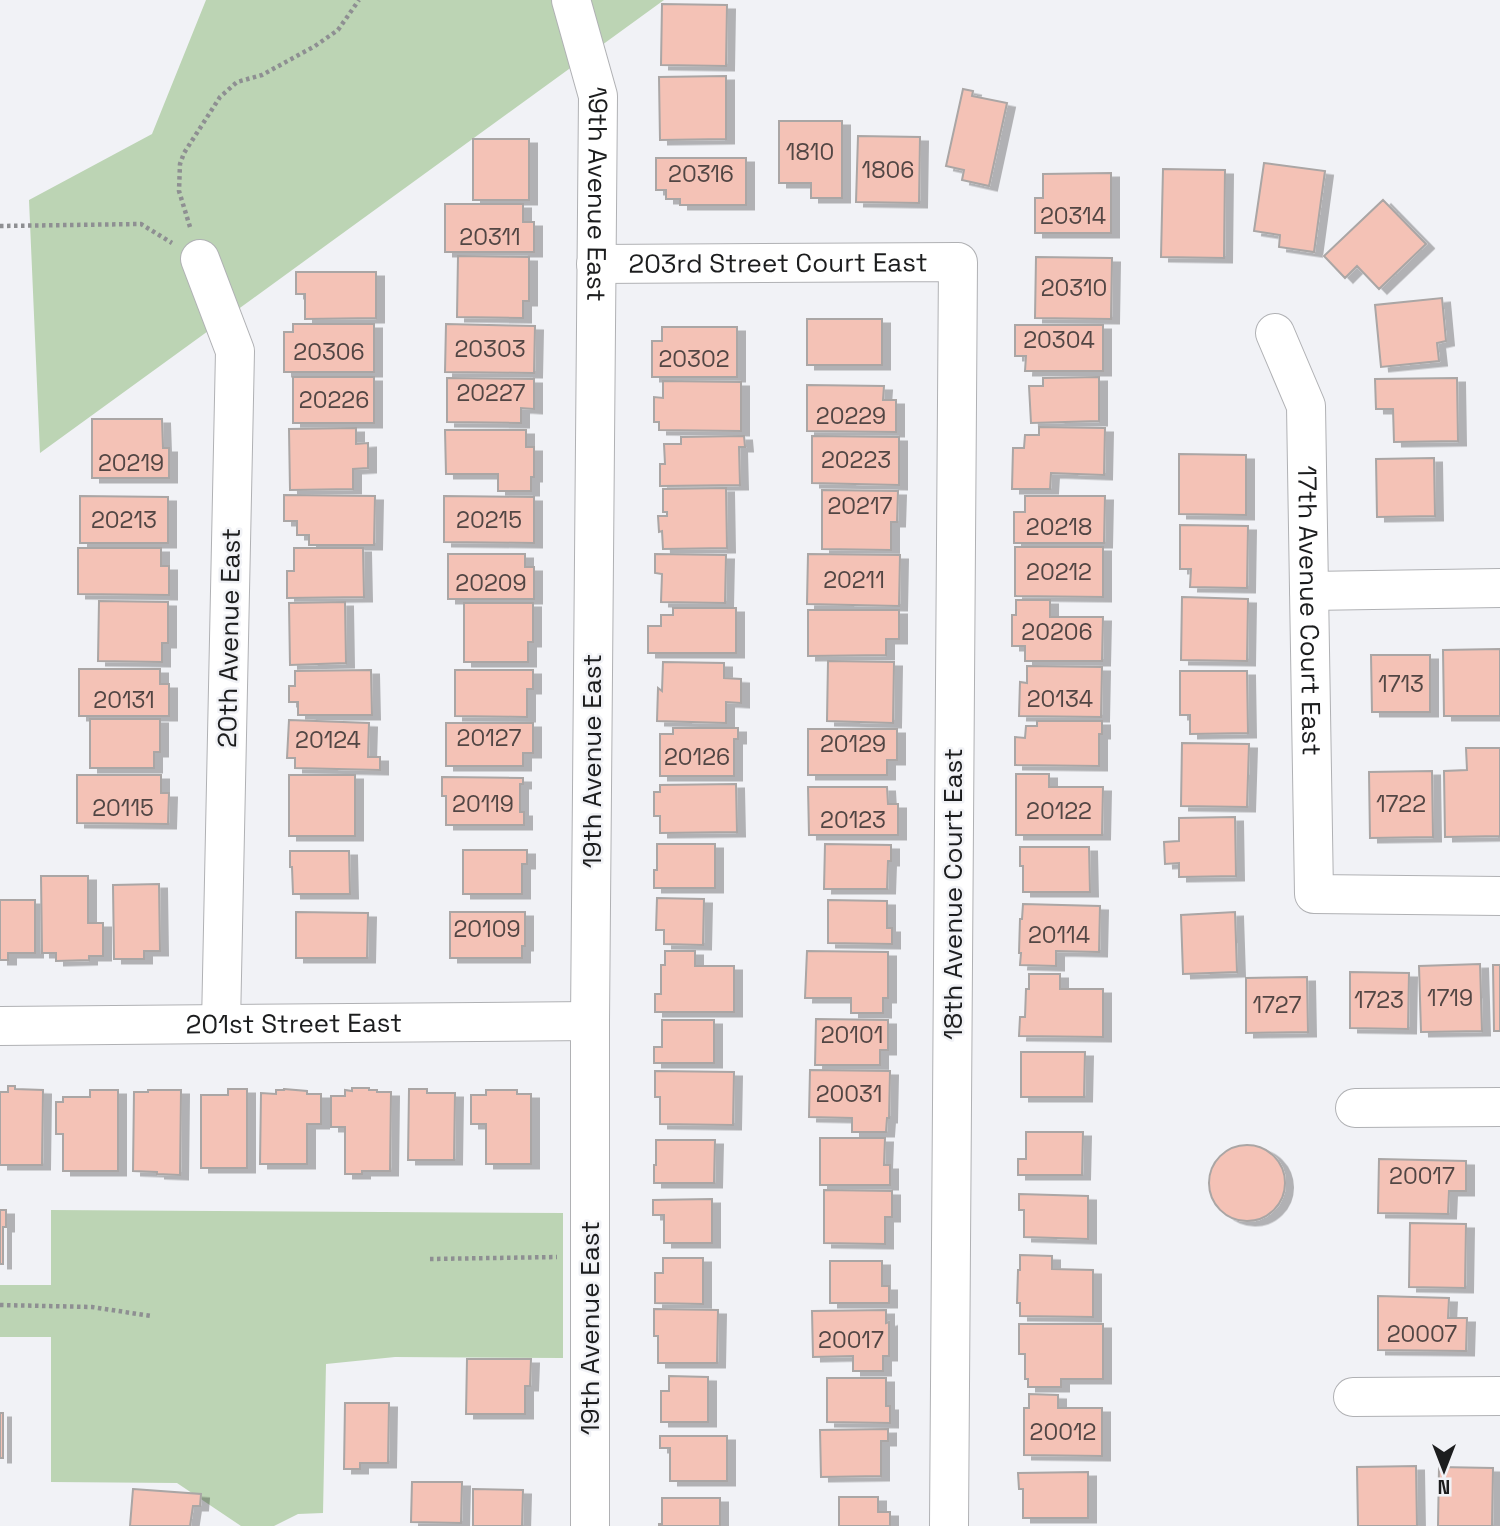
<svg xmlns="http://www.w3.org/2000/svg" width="1500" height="1526" font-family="'Space Grotesk',sans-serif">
	<defs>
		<filter id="shadow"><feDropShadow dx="8" dy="4.5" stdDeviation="0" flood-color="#0004"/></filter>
	</defs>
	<rect width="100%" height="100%" fill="#f1f2f6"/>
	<path fill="#bcd4b4" d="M206,0h458l-624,453 -11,-253 123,-66z
		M51,1210l512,3v145l-168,-1 -69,7 -3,149 -25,1 -24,12h-33l-64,-43 -126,-1v-145h-51v-52h51z"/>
	<path fill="#f4c2b6" stroke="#aaa6a5" stroke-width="2" filter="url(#shadow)" d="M662,4l65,1 -1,61 -65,-1z
		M726,76v63l-66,1 -1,-63z
		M963,89l10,2 -1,5 35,7 -18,83 -27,-6 2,-10 -18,-4z
		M779,121h63v77h-31v-15h-32z
		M858,136l62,1 -1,66 -63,-1z
		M473,139h56v61h-56z
		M656,158h90v47h-66v-6h-14v-9h-10z
		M1264,163l61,8 -11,81 -35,-5 1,-12 -26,-4z
		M1163,169l62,1 -1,88 -63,-1z
		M1111,173v60h-76v-35h8v-24z
		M1383,200l43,44 -47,45 -22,-23 -12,12 -21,-22z
		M445,204h78v18h11v30h-89z
		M458,256l71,1v44h-6v17l-66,-1z
		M1036,257l76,1 -1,61 -76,-1z
		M296,272h80v46l-71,1v-25h-9z
		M1442,298l4,43 -9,2 2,18 -58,6 -6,-62z
		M807,319h75v46h-75z
		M293,324h81v48h-90v-40h9z
		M446,324l89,2 -1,47 -89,-1z
		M1015,325h88v46h-78l1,-15h-11z
		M662,327h75v50h-85v-36h10z
		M293,377h81v46h-81z
		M1099,377v44l-68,2 -2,-37h14v-8z
		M447,378l87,1v30l-13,-1v15l-74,-1z
		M1457,378l1,63 -64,1 -1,-33h-17l-1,-30z
		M663,381l78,1v49l-82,-1v-8h-5v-25l9,1z
		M807,385l77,1 -1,14h13v32l-89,-1z
		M92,419h70l1,29h6v30h-77z
		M1039,427l66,1 -1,47 -53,-2 -1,16h-38l1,-41h11l1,-13h14z
		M356,428v16l12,-1v25l-15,1v20l-63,1 -1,-61z
		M445,430h81v17h8v30h-3v14h-33v-17h-52z
		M744,436l1,11h-6l1,38 -80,1v-22h5l-1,-20h17v-7z
		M812,436l87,1v48l-87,-2z
		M1179,454l67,1v60l-67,-1z
		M1434,458l1,58 -58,1 -1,-58z
		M726,488l1,60 -64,1 -1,-18 -3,1 -1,-16h9v-4h-4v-23z
		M822,490l76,1 -1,31h-6v28l-69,-1z
		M284,495l91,1 -1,49h-65v-10h-12v-14h-13z
		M80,496l88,1v46h-88z
		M444,496l90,1v46l-90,-1z
		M1025,496h80l-1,47h-90v-31h11z
		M1180,525l68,1 -1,62 -57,-1 1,-18h-11z
		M1015,547h88v50l-88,-1z
		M78,548h83v18h8v29l-91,-1z
		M294,548h69l1,49 -77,1v-27h7z
		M448,554h77v13h9v32h-86z
		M655,554l71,1 -1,48 -64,-1 1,-28 -7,-1z
		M808,554l92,1 -1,51 -92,-2z
		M1182,597l66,2 -1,62 -66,-1z
		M1016,600h34v17h53l-1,44h-77v-15h-13v-31h4z
		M99,601l69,1v41h-6v19l-64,-1z
		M345,602l1,61 -56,2 -1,-62z
		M464,603h69v39h-5v20h-64z
		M673,608h63v45h-88v-27h13v-11h12z
		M808,610h91v29h-13v16l-78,1z
		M1500,649v67h-56l-1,-66z
		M1371,655h59v57h-58z
		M828,661l66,1 -1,61 -66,-2z
		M663,662l61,1v15l17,1v24l-15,-1v21l-69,-2 1,-33 4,3z
		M1027,666l75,1 -1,50 -82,-1 1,-34 7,1z
		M79,669h81v15h9v32h-90z
		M371,670l1,45h-74v-13h-9v-16h6v-15z
		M455,670h78v19h-6v28l-72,-1z
		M1180,671h67l1,62 -58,1v-19h-10z
		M90,719h70v33h-6v16h-64z
		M289,720l80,3 -1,34h12v13l-85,-2v-10h-8z
		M1037,721h65v13h-3v32l-84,-1v-28l10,1 1,-12h11z
		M446,723h87v30h-10v13h-77z
		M673,728h65v11h-4v37h-74v-42h13z
		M808,729h89v31h-10v15h-79z
		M1182,743l67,1 -2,63 -66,-1z
		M1466,748h34v88l-55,1 -1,-66 23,-1z
		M1432,771l1,66 -63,1 -1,-66z
		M1016,774h33v13h54l-1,48h-86z
		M77,775h84v18h8l-1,31 -91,-1z
		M289,775h66v61h-66z
		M442,777l81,1v6h-3v28h4v13h-78v-29h-4z
		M736,784l1,48 -77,1v-17h-6v-24h6v-7z
		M808,787h79l1,17h10v31h-89z
		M1235,817l1,59 -57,1v-14l-14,1 -1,-22 15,-1v-23z
		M657,844h58v44h-61v-18h3z
		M825,844l66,1v16h-3l-1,28h-63z
		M1020,847h69l1,45h-67v-26h-3z
		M463,850h64v14h-5v30h-59z
		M290,851h59l1,43h-57l-1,-27h-2z
		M41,876h47v47h15v33h-14v4l-33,1v-8h-14z
		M159,884l1,67h-16v8h-30l-1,-74z
		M657,898l47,1 -1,46 -39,-1v-14h-8z
		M0,900h35v53h-27v7h-8z
		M828,900l59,1v27h5v16l-64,-1z
		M1023,904l77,2 -1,46 -43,-1v15l-36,-1 1,-12h-2l1,-34h2z
		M296,912l72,1 -1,45h-71z
		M450,912h75v34h-3v12h-72z
		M1235,912l2,60 -54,2 -2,-59z
		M665,951h30v15h39v46h-79v-18h6v-29h4z
		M807,951l81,1v46h-5v15h-32v-15h-46z
		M1480,964l2,67 -61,1 -2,-66z
		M1493,965h7v66h-6z
		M1350,972l59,1 -1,56 -58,-1z
		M1029,974h31v15h43v48l-84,-1 1,-19h5l1,-28h3z
		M1307,977l1,55 -62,1v-55z
		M816,1019l72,1v30h-8v15h-65z
		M662,1020h52v43h-60v-16h8z
		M1021,1052h64l-1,45h-63z
		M810,1070l80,1 -1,47h-2l-1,14h-34v-14l-43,-1z
		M655,1071l79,1 -1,53 -73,-1v-27h-5z
		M8,1086h7v3l28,1 -1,75h-42v-73h8z
		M352,1088h17v2h8v2h14l-1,79h-28v3h-17v-47h-14v-31h14v-6l7,1z
		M228,1089h19v79h-46v-73h27z
		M284,1089l23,2v3h14v30h-14v40h-47l1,-71 15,1v-4h8z
		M409,1089h18v4h28l-1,67h-46z
		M90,1090h28v81h-55v-37h-7v-32h7v-5h27z
		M148,1090h33l-1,85 -23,-1v-2l-24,-1 1,-79h14z
		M486,1090h31v4h14v70h-45v-40h-15v-29h15z
		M1026,1132h57l-1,43h-64v-16h8z
		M820,1138h65l-1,27h6v20h-70z
		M656,1140h59l-1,43h-60v-18h2z
		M1209 1183a38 38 0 1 1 76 0a38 38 0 1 1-76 0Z
		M1379,1159l87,2v30h-17l-1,23 -70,-1z
		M824,1190l68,1v26h-7v27l-61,-1z
		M1019,1194l69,2v43l-64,-2v-27h-5z
		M712,1199v44h-48v-28h-11v-15z
		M0,1210h6v17h-3v37h-3z
		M1410,1223l56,1 -1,64 -56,-1z
		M1020,1255l32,1v13l41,1v47l-73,-1v-13h-3l1,-33h2z
		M663,1258h40v46l-48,-1v-30h8z
		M830,1261h52v25h7v17h-59z
		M1378,1296l71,2 -1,20h19l-1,33 -88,-1z
		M654,1309l64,1 -1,53h-59v-27h-4z
		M886,1310v13l3,-1v34h-6v15h-30v-15l-40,1 -1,-46z
		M1019,1324h84v55h-42v8h-33v-8h-3v-25h-6z
		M467,1359h64l-1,27h-5v28h-59z
		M669,1376l39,1v45h-47v-31h8z
		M827,1378h59v28h4v17l-63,-1z
		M1029,1394l29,1v13h44v48l-78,-1v-47h5z
		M345,1403h44l-1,60h-28v6h-16z
		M0,1413h3v45h-3z
		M888,1429v12h-7v35l-60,1 -1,-47z
		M660,1436h67v45h-57v-33h-10z
		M1416,1466l1,60h-59l-1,-59z
		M1439,1467l54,1 -1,58h-54z
		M1088,1472v46h-65v-29h-4l-1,-16z
		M412,1482h50l-1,41 -50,-1z
		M133,1489l68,5 -1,12h-7l-3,20h-60z
		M473,1489l50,1 -1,36h-49z
		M839,1497h39v15h12v14h-51z
		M662,1498h58v28h-61v-2h3z"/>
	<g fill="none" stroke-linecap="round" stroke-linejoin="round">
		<defs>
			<g id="minor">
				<path id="s1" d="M571,0l27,96 -8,925v505"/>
				<path d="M200,259l35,92 -14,673"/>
				<path id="s2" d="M596,264l362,-2 -9,1264"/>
				<path id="s3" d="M1275,333l31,73 8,488 186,2"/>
				<path d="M1309,591l191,-3"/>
				<path id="s4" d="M0,1026l590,-5"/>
				<path d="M1355,1108l145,-1"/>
				<path d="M1353,1397l147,-1"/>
			</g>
		</defs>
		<use href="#minor" stroke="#b0b1b4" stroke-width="40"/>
		<path stroke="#8e8f92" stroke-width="4.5" stroke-dasharray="3.5 3.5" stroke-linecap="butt" d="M0,226l141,-2 31,19
			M190,227l-11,-36 1,-27 4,-11 36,-56 17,-15 25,-7 53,-29 23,-16 21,-30
			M430,1259l127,-2
			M0,1305l92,2 59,9"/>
		<use href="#minor" stroke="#fff" stroke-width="38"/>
	</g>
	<g text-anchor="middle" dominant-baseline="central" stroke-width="5" stroke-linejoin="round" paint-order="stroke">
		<g font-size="23" fill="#524644">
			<text x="810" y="152">1810</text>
			<text x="888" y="170">1806</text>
			<text x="701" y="174">20316</text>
			<text x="1073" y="216">20314</text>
			<text x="490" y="237">20311</text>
			<text x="1074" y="288">20310</text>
			<text x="1059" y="340">20304</text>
			<text x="490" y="349">20303</text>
			<text x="329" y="352">20306</text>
			<text x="694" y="359">20302</text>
			<text x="491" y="393">20227</text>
			<text x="334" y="400">20226</text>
			<text x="851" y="416">20229</text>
			<text x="856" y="460">20223</text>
			<text x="131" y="463">20219</text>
			<text x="860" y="506">20217</text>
			<text x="124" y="520">20213</text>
			<text x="489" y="520">20215</text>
			<text x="1059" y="527">20218</text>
			<text x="1059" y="572">20212</text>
			<text x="854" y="580">20211</text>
			<text x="491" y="583">20209</text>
			<text x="1057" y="632">20206</text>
			<text x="1401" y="684">1713</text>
			<text x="1060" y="699">20134</text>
			<text x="124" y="700">20131</text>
			<text x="489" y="738">20127</text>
			<text x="328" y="740">20124</text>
			<text x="853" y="744">20129</text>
			<text x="697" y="757">20126</text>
			<text x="483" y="804">20119</text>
			<text x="1401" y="804">1722</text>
			<text x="123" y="808">20115</text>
			<text x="1059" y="811">20122</text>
			<text x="853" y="820">20123</text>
			<text x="487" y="929">20109</text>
			<text x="1059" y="935">20114</text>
			<text x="1450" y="998">1719</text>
			<text x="1379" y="1000">1723</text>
			<text x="1277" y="1005">1727</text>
			<text x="852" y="1035">20101</text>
			<text x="849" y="1094">20031</text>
			<text x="1422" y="1176">20017</text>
			<text x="1422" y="1334">20007</text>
			<text x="851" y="1340">20017</text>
			<text x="1063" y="1432">20012</text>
		</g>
		<g font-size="26" fill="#1c1d1e" stroke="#f1f2f6">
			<text stroke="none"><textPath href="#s1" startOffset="198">19th Avenue East</textPath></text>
			<text stroke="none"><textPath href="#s2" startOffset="182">203rd Street Court East</textPath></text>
			<text stroke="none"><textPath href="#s3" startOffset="284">17th Avenue Court East</textPath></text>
			<text transform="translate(229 638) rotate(-89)">20th Avenue East</text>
			<text transform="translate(592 761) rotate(-90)">19th Avenue East</text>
			<text transform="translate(953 894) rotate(-90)">18th Avenue Court East</text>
			<text stroke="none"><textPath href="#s4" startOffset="294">201st Street East</textPath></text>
			<text transform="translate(590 1328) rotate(-90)">19th Avenue East</text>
		</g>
	</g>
	<g transform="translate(1444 1470) rotate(180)" stroke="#f1f2f6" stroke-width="5" paint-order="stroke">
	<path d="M0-5L12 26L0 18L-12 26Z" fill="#1c1d1e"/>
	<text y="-10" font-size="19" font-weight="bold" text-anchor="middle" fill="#1c1d1e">N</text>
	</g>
</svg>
